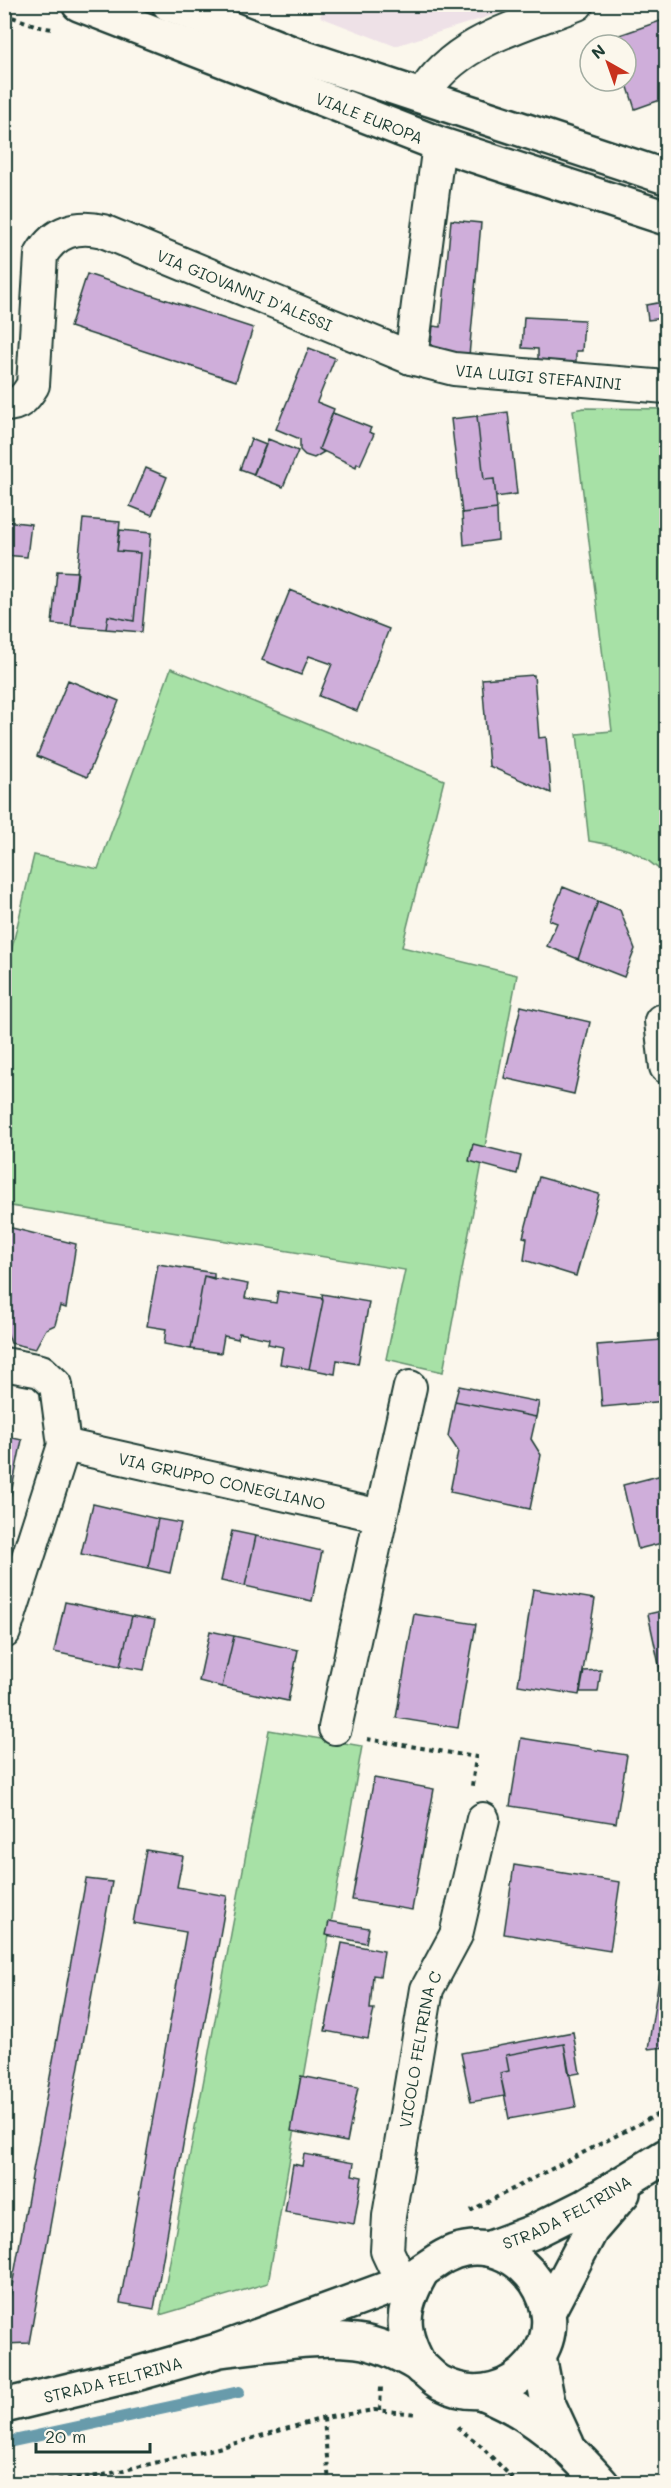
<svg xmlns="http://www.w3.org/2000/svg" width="671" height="2488" font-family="Mali,sans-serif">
	<rect width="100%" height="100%" fill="#fbf7ec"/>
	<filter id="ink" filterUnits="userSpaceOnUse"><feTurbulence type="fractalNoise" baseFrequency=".0167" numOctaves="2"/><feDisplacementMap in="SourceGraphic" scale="12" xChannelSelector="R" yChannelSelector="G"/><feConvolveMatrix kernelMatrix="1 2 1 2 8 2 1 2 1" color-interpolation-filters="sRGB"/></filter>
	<g filter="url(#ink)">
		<path fill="#eee1e7" d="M325,5v-1l200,1 -130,41 -75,-29z"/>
		<path fill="#a7e1a6" stroke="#638f6d" stroke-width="1.5" d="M584,408l82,1v467c-26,-26 -42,-29 -77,-35l-12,-107 35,-3 -39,-321z
			M171,668l273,112 -42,167 115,28 -74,397 -57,-13 19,-89 -400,-65v-228l29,-122 64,14z
			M269,1730l93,16 -94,537 -108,32z"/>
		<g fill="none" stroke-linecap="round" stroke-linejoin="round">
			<path stroke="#689bab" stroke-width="12" d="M4,2443l235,-51"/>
		</g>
		<path fill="#cfaeda" stroke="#1f3d34" stroke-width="1.5" d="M666,19v79l-31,11 -9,-28v-36h-12l-3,-7z
			M451,220l30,3 -12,133 -39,-3 3,-27 8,1z
			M87,274l166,54 -17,53 -166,-54z
			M663,302l2,16 -17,2 -2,-15z
			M524,317l60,3 -2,31h-6v13l-38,-1v-14l-16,-1z
			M309,348l26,10 -18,44 17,7 -15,40 5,3 -10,6 -9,-3 -5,-5v-11l-24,-10z
			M508,412l9,82 -21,3 -2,-18 -10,1 -7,-64z
			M333,413l38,15 -2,4 5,2 -14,31 -3,-2 -1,4 -37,-18z
			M477,416l7,64 10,-1 3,30 -35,4 -11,-94z
			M251,439l15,6 -12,29 -14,-5z
			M268,439l30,12 -15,36 -30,-12z
			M146,468l21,9 -15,38 -22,-9z
			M497,509l1,31 -34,5 -2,-32z
			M83,519l37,3 -3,29 23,2 -6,68 -26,-5 -2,13 -35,-3z
			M5,521l26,3 -4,33 -23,-2z
			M120,530l31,3 -9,99 -36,-3 2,-13 26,5 6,-68 -23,-2z
			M57,571l21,1 -7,54 -19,-2z
			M290,590l99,39 -32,82 -38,-15 13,-32 -23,-8 -8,19 -39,-15z
			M534,675l5,63 7,-1 5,56 -62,-27 -7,-87z
			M68,680l51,21 -32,76 -50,-21z
			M563,887l35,14 -20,58 -31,-13 10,-23 -8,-3z
			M598,901l22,9 15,39 -11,28 -46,-18z
			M521,1006l69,16 -16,72 -70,-16z
			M473,1144l48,12 -4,18 -48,-13z
			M539,1177l60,17 -23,82 -52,-16 3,-22 -4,-1z
			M4,1226l72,18 -10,64 -6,-2 -5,19 -9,4 -11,20 -24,-6 -7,-20z
			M158,1264l56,9v6l-10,-3 -13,73 -27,-5 2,-15 -19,-3z
			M204,1276l44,8 -3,14 31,5 2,-12 43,7 2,3 -14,68 -29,-5 3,-17 -15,-3 1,-5 -30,-6 -1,6 -14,-3 -3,17 -30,-4z
			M322,1294l47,8 -11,62 -21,-4 -2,14 -26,-5 14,-68z
			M662,1340l4,61 -64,6 -5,-62z
			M459,1386l80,16 -3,15 -81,-16z
			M455,1401l81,16 -5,22 10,16 -11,54 -80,-17 8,-41 -10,-15z
			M4,1436l18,4 -14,68 -4,-1z
			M666,1474v68l-28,7 -15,-64z
			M93,1504l65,15 -10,49 -67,-14z
			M158,1519l23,4 -11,50 -22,-5z
			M232,1531l24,5 -11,50 -24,-5z
			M256,1536l66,15 -10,50 -67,-15z
			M533,1589l62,10 -16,96 -61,-10z
			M65,1602l67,14 -12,50 -66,-14z
			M666,1610v87l-18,-83z
			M414,1614l62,10 -18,104 -62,-10z
			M132,1616l23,4 -11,50 -24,-4z
			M210,1631l24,5 -12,51 -23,-6z
			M234,1636l64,14 -10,51 -66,-14z
			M601,1670l-3,22h-18l4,-21z
			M521,1738l106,17 -11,68 -106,-17z
			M374,1778l60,11 -22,121 -60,-10z
			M146,1850l37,6 -6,31 50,9 -73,413 -34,-6 66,-371 -53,-9z
			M514,1865l106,17 -10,69 -106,-17z
			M86,1879l26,3 -83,461 -25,1v-14z
			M329,1921l40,7 -3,15 -40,-8z
			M666,1933v114l-18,2z
			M342,1943l42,8 -4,25 -7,-1 -3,34h4l-6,30 -43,-8z
			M573,2032l7,41 -11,2 -5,-31 -58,11 3,16 -9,2 5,23 -34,6 -10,-49z
			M564,2044l12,63 -67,12 -9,-46 9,-2 -3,-16z
			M301,2076l57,11 -11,55 -56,-11z
			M304,2154l50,9 -2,12 10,2 -8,47 -69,-12 8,-48 9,2z"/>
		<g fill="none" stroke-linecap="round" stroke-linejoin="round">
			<defs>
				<g id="street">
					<path d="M422,96c32,-55 99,-70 155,-92"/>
					<path id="s1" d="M411,358l43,11 212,18"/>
					<path id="s2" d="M4,405c16,0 21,-7 29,-20l8,-130c14,-24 36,-30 62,-24l308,127 28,-214"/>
					<path d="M661,1021l5,46"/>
					<path d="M4,1364l37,7 15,14 8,60 -60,187"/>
					<path id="s3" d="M64,1445l317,71 -46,212"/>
					<path d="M381,1516l29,-129"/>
					<path id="s4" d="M402,2283l-15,-32 2,-35 38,-227 29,-54 27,-116"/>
				</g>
				<g id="secondary">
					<path id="s5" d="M79,4l360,140 227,74"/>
					<path d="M169,4l130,52 367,121"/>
				</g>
				<g id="primary">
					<path id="s6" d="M487,2249l46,-17 52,-26 81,-50"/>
					<path d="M420,2275c-20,36 -20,57 1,93"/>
					<path d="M548,2312l43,-82 32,-37"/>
					<path d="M539,2356l9,47 19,41"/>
					<path d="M483,2393c50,20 83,50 119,91"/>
					<path id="s7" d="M4,2406l132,-32 84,-24 182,-67c22,-10 38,-30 63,-34 58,-10 107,60 72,109 -22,32 -61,43 -96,25 -8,-4 -14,-12 -21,-17 -20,-12 -41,-22 -63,-25 -45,-6 -93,5 -137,9"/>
				</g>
			</defs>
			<use href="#street" stroke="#1f3d34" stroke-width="36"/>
			<use href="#secondary" stroke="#1f3d34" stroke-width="38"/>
			<use href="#primary" stroke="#1f3d34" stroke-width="38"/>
			<path stroke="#1f3d34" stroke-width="4" stroke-dasharray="4.5 4.5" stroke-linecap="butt" d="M4,14l36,13 12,2
				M367,1739l109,18 -4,29
				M470,2211l196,-101
				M380,2410l1,-24
				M324,2418l5,66
				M457,2427l23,18 38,39
				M13,2484l86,-8 119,-28 106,-30 50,-8 44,4"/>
			<use href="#street" stroke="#fbf7ec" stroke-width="32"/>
			<use href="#secondary" stroke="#fbf7ec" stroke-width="33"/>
			<use href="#primary" stroke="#fbf7ec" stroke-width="33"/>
		</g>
	</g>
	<g text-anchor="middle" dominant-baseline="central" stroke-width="6" stroke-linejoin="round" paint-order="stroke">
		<g font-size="16" fill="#1f3d34" stroke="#fbf7ec">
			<text stroke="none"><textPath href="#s5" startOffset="312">VIALE EUROPA</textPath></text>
			<text stroke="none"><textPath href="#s2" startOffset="393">VIA GIOVANNI D'ALESSI</textPath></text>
			<text stroke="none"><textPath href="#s1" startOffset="129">VIA LUIGI STEFANINI</textPath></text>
			<text stroke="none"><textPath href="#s3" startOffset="162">VIA GRUPPO CONEGLIANO</textPath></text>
			<text stroke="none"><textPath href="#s4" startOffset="240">VICOLO FELTRINA C</textPath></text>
			<text stroke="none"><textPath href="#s6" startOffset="88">STRADA FELTRINA</textPath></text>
			<text stroke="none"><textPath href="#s7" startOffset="112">STRADA FELTRINA</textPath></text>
		</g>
	</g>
	<rect width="671" height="2488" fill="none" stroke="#fbf7ec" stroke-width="24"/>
	<rect x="12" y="12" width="647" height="2464" fill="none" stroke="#1f3d34" stroke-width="2" filter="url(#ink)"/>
	<g transform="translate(608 63) rotate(320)"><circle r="28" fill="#fbf7ec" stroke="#a3ada2" stroke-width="1.5"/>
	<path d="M0-4.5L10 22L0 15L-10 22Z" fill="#c8321e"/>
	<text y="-9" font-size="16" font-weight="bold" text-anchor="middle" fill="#1f3d34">N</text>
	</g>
	<path d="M36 2443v9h114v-9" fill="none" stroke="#1f3d34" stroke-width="3"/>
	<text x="45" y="2443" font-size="18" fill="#1f3d34" stroke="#fbf7ec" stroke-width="4.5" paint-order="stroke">20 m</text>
</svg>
